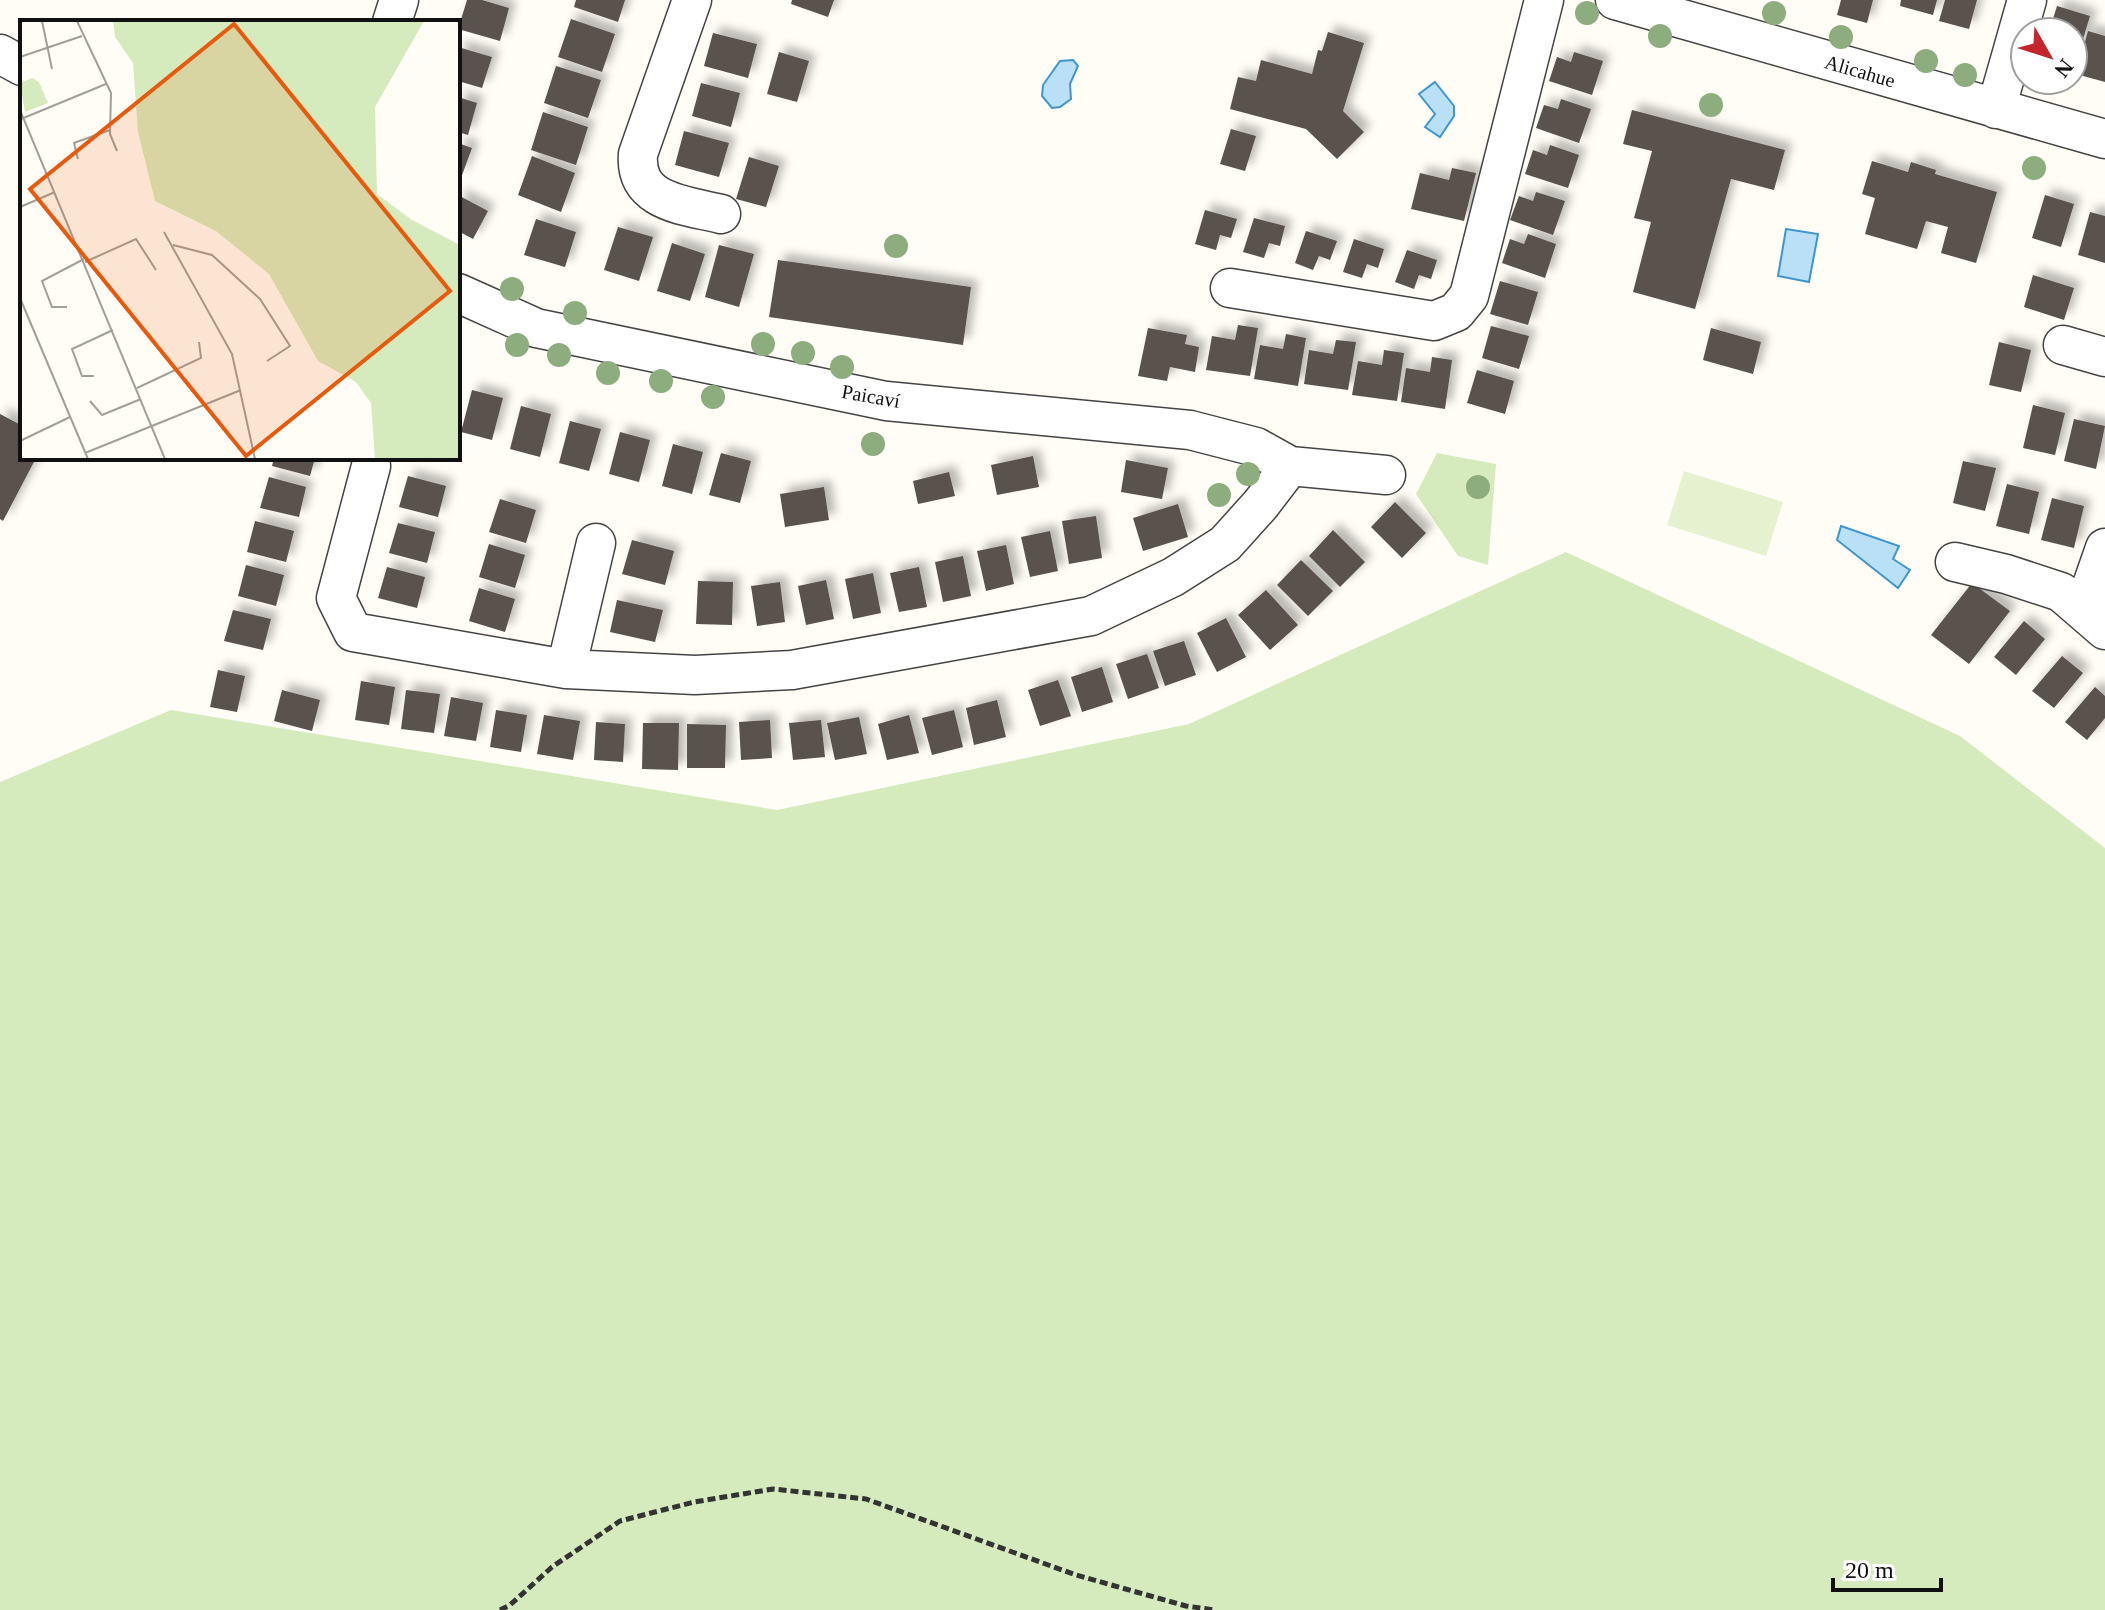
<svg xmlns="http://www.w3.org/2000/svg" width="2105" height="1610" font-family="'Times New Roman',serif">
	<defs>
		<filter id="shadow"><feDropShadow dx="7" dy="-7" stdDeviation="4" flood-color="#0004"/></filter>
	</defs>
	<rect width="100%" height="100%" fill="#fffdf5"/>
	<path fill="#d5ebbd" d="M1437,453l59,11 -8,101 -30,-9 -42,-62z
		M1566,552l394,184 145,112v762h-2105v-828l171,-72 606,100 412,-86z"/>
	<path fill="#e6f2cf" d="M1684,471l99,31 -17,54 -99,-31z"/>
	<path fill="#b9e0f7" stroke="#3f96cf" stroke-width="2" d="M1073,60l5,6 -8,18 1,15 -11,8 -8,1 -10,-12 1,-11 17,-24z
		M1435,82l19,24v10l-14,21 -15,-10 10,-13 -16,-20z
		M1786,229l32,5 -9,48 -31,-6z
		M1841,526l58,20 -6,13 17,11 -12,18 -61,-48z"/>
	<path fill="#5a524d" filter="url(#shadow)" d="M467,0h15l27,8 -9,33 -42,-12z
		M576,0h49l-7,22 -44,-15z
		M792,0h42l-6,17 -37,-13z
		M1841,0h32l-6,23 -30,-8z
		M1901,0h36l-4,15 -33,-9z
		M1945,0h32l-8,29 -30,-8z
		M2057,6l33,10 -13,43 -4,-1v-26h-24z
		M571,19l44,15 -13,38 -44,-15z
		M2088,31l17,5v46l-29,-8z
		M1328,32l36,11 -21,68 21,21 -27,27 -31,-30 -76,-20 8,-32 18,4 5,-21 51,14 6,-24 4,1z
		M713,33l44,11 -9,34 -44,-12z
		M458,47l34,10 -10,31 -24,-7z
		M779,52l30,9 -12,41 -30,-8z
		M1574,52l29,9 -11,34 -43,-14 8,-24 14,5z
		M556,66l45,14 -13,38 -44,-15z
		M701,83l39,10 -9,34 -39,-11z
		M458,97l19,6 -9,32 -10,-3z
		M1561,99l30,10 -12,34 -43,-15 8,-23 14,4z
		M1632,110l153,40 -11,40 -43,-11 -36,130 -62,-17 18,-70 -17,-4 18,-67 -29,-7z
		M543,112l45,15 -12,38 -45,-15z
		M1231,129l25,7 -11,35 -25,-7z
		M684,131l45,12 -10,34 -44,-12z
		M458,143l14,5 -11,30 -3,-1z
		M1550,145l29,10 -11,33 -43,-14 8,-24 14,5z
		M532,156l43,17 -14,39 -43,-17z
		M749,157l30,9 -13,41 -30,-8z
		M1872,161l36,11 3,-10 25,8 -1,4 62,18 -21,71 -35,-10 7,-26 -22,-6 -9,28 -52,-15 10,-36 -13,-4z
		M1452,168l24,5 -12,48 -53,-12 9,-36 29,7z
		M1536,192l29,9 -12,34 -43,-15 9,-24 14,5z
		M458,195l30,16 -15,28 -15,-8z
		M2045,195l29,9 -13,43 -29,-9z
		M1205,210l32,9 -6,19 -11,-3 -4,15 -21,-6z
		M2090,212l15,4v47l-27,-8z
		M1254,218l31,8 -5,20 -11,-3 -5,15 -21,-6z
		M536,219l40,13 -11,35 -41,-12z
		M618,227l35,10 -14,44 -35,-11z
		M1306,231l31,10 -7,19 -11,-4 -6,14 -18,-7z
		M1528,234l28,10 -11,34 -43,-15 8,-24 14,5z
		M1354,239l30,10 -6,19 -11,-4 -5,14 -19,-6z
		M672,243l33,11 -15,47 -33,-10z
		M719,245l35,9 -15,53 -34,-10z
		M1407,250l30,10 -6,19 -12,-4 -5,14 -19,-7z
		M778,260l193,27 -8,58 -194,-28z
		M2033,275l41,13 -10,32 -40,-13z
		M1500,281l38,11 -10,33 -38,-11z
		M1238,325l20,3 -8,48 -44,-6 6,-34 23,4z
		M1491,326l38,10 -10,33 -37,-11z
		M1148,328l39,7 -2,9 14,3 -4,25 -25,-5 -3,14 -29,-5z
		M1711,328l50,14 -8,32 -50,-14z
		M1286,334l20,4 -8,48 -44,-7 6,-34 23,4z
		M1336,340l20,2 -8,48 -44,-6 5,-34 24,4z
		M1999,342l32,8 -10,42 -32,-7z
		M1384,350l20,3 -7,48 -45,-6 6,-34 24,4z
		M1432,357l20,3 -7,49 -44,-7 5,-34 24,4z
		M1477,370l37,11 -9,33 -38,-11z
		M472,390l31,8 -11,42 -31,-8z
		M2033,405l32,8 -10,42 -32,-7z
		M521,406l30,8 -11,43 -30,-8z
		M0,414l19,10 3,-7v41h14l-33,63 -3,-2z
		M2074,419l31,7 -9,43 -32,-8z
		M570,421l31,8 -12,42 -30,-8z
		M620,432l30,8 -11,42 -30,-8z
		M673,444l30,8 -11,42 -30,-8z
		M721,453l30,8 -11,42 -31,-8z
		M1033,456l6,31 -42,8 -6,-30z
		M274,458h41l-5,18 -38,-10z
		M1126,460l42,8 -6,31 -41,-7z
		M1963,461l33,7 -11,43 -32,-8z
		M949,472l6,24 -37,8 -5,-23z
		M408,476l38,10 -8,31 -39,-10z
		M269,477l37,10 -7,30 -39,-9z
		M2007,484l32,8 -10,42 -33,-8z
		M824,487l5,33 -44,7 -5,-33z
		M2052,498l32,8 -10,42 -33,-8z
		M500,499l36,11 -10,33 -37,-11z
		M1395,502l31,31 -24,25 -31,-31z
		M1178,504l10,33 -45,14 -10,-33z
		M1096,516l6,42 -33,6 -7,-43z
		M255,521l39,10 -8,31 -39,-10z
		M398,523l37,9 -8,31 -38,-10z
		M1333,530l32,32 -25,25 -31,-31z
		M1050,531l8,40 -28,6 -9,-40z
		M632,540l42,11 -9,34 -43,-11z
		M489,544l36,11 -10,33 -36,-11z
		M1006,545l8,39 -28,7 -9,-40z
		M963,556l8,40 -28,6 -8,-40z
		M1301,560l32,31 -25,25 -31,-31z
		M246,565l38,10 -8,31 -38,-10z
		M387,567l38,10 -8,31 -39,-10z
		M919,567l8,40 -28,5 -9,-39z
		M873,573l8,40 -28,6 -8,-40z
		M826,580l8,39 -28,6 -8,-39z
		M698,581l35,1 -1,43 -36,-1z
		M780,582l5,40 -28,4 -6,-40z
		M1972,583l38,28 -41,53 -38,-29z
		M479,588l36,11 -10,33 -36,-11z
		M1266,590l32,35 -28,25 -32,-35z
		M617,600l46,10 -8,32 -45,-10z
		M233,610l38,9 -8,31 -39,-9z
		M1226,618l20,39 -29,15 -20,-39z
		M2024,621l21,18 -29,36 -22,-18z
		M1184,641l12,34 -31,11 -12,-35z
		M1147,654l12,34 -31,11 -12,-35z
		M2062,656l21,17 -29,35 -22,-17z
		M1102,667l11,35 -31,10 -11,-35z
		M218,670l27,6 -8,36 -27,-5z
		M1058,680l13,36 -31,10 -12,-36z
		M361,681l34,6 -6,38 -34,-5z
		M2095,687l10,9v22l-18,22 -22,-18z
		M282,690l38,10 -8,31 -38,-10z
		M406,690l34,4 -6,39 -33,-4z
		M451,697l32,6 -7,38 -32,-5z
		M997,700l9,37 -32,8 -8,-37z
		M496,710l31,5 -6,37 -31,-5z
		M954,710l9,37 -31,8 -10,-37z
		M544,715l36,6 -7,39 -36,-6z
		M909,715l10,38 -32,7 -9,-36z
		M859,717l8,37 -32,6 -8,-37z
		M770,720l2,38 -31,2 -2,-38z
		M821,720l4,37 -32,3 -4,-37z
		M596,722l29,2 -2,38 -29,-2z
		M643,723h36l-1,47 -36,-1z
		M687,724l39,1 -1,43h-38z"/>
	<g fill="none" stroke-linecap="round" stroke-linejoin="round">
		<defs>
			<path id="street" d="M692,0l-54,154c-4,49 47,51 83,60
				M1615,0l490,139
				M392,22l7,-22
				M0,54l22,12
				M1996,109l31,-109
				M1230,288l204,33 22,-9 13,-16 75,-296
				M458,293l78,35 350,73 304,29 66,17 34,19 96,9
				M2063,345l42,12
				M371,466l-35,132 17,34 213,37 129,6 97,-5 299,-54 82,-39 52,-33 36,-40 29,-38
				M1955,562l51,12 55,18 44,38
				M2083,611l22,-63
				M566,669l30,-126"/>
		</defs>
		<use href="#street" stroke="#444" stroke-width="41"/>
		<path stroke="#333" stroke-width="5" stroke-dasharray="8 4" stroke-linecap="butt" d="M500,1610l10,-5 42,-38 68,-46 74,-19 79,-13 93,10 210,76 110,31 29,4"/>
		<use href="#street" stroke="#fff" stroke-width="38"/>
	</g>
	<g fill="#8dad7f">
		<circle cx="1587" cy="13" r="12"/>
		<circle cx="1774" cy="13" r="12"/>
		<circle cx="1660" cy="36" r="12"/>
		<circle cx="1841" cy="37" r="12"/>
		<circle cx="1926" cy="61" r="12"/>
		<circle cx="1965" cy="75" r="12"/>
		<circle cx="1711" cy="105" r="12"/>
		<circle cx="2034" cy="168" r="12"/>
		<circle cx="896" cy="246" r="12"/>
		<circle cx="512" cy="289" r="12"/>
		<circle cx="575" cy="313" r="12"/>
		<circle cx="763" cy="344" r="12"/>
		<circle cx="517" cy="345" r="12"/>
		<circle cx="803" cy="353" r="12"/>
		<circle cx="559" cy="355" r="12"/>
		<circle cx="842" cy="367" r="12"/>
		<circle cx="608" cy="373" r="12"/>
		<circle cx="661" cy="381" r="12"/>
		<circle cx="713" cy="397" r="12"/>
		<circle cx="873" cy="444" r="12"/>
		<circle cx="1248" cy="474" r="12"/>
		<circle cx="1478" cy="487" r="12"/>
		<circle cx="1219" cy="495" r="12"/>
	</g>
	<g text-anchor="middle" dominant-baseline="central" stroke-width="8" stroke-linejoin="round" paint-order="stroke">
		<g font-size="20" fill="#111" stroke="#fff">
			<text transform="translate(1860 71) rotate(16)">Alicahue</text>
			<text transform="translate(871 396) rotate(10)">Paicaví</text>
		</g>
	</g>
	<g transform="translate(20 20)">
		<rect width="440" height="440" fill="#fffdf5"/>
		<path d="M93,1h311l-49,86 2,87 35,26 48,25v214h-85l-4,-56 -15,-21 -38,-21 -49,-87 -53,-43 -61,-30 -17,-69 -5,-69 -18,-26zM12,58l7,4 9,21 -23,9 -5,-29z" fill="#d5ebbd"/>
		<path fill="none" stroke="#a09f9a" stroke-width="2" d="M22,1l10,48M57,1l34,72 -1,41 7,17M0,37l62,-21M0,90l145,349M1,99l85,-35M58,139l-4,-16 36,-13M0,187l35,-15M144,212l68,122 23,105M153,225l39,10 48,44 30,47 -23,15M65,242l51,-23 20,31M0,278l68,161M47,287h-15l-10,-26 42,-22M74,356h-12l-10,-27 41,-19M117,368l64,-30 -2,-16M70,381l12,14 39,-16M0,421l50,-24M65,433l156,-63"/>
		<path fill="#e8590c" fill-opacity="0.15" stroke="#e8590c" stroke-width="4" d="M214,4l216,267 -204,165 -216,-267z"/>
		<rect width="440" height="440" fill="none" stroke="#111" stroke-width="4"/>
	</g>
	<g transform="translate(2049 56) rotate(129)"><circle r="38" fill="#ffffff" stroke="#a0a0a0" stroke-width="2"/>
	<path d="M0-6L14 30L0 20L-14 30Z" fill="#c4262e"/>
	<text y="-12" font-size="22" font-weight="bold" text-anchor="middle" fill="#111111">N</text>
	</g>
	<path d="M1833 1578v12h108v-12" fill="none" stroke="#111111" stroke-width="4"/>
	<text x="1845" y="1578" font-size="24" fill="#111111" stroke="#ffffff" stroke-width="6" paint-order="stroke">20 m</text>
</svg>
